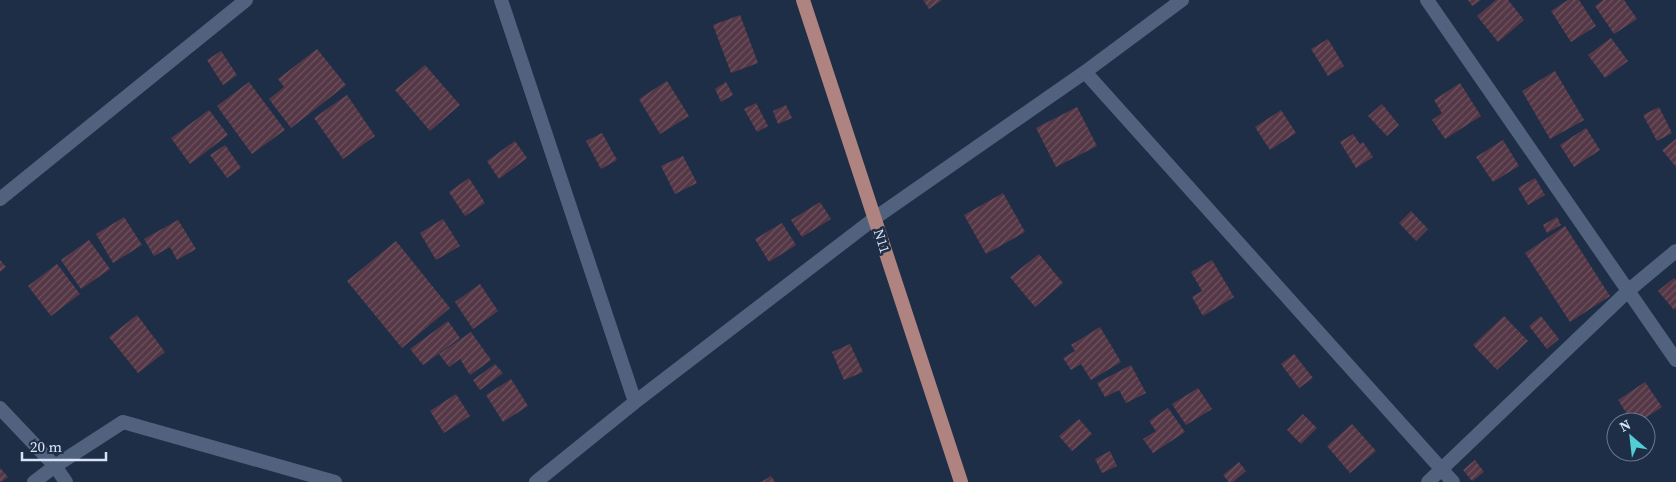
<svg xmlns="http://www.w3.org/2000/svg" width="1676" height="482" font-family="'Source Serif 4',serif">
	<defs>
		<pattern id="building-hatch" width="6" height="6" patternUnits="userSpaceOnUse" patternTransform="scale(1.25)"><rect width="6" height="6" fill="#553746"/><path d="M-1 1l2-2M0 6l6-6M5 7l2-2" fill="none" stroke="#6d5461"/></pattern>
	</defs>
	<rect width="100%" height="100%" fill="#1f2e47"/>
	<path fill="url(#building-hatch)" d="M923,0h19l-13,9z
		M1468,0h13l-9,6z
		M1496,0h12l16,20 -26,22 -21,-26z
		M1568,0h11l17,26 -25,16 -20,-31z
		M1603,0h21l13,19 -23,15 -19,-28z
		M740,15l18,48 -27,10 -18,-48z
		M1611,38l17,23 -23,17 -17,-23z
		M1328,39l16,27 -16,10 -17,-27z
		M317,49l29,36 -55,43 -22,-29 15,-12 -6,-8z
		M221,51l16,24 -14,10 -16,-25z
		M425,65l35,40 -30,26 -35,-41z
		M1555,71l29,49 -34,19 -28,-48z
		M667,81l22,35 -29,18 -21,-35z
		M249,82l36,48 -33,24 -35,-48z
		M726,82l7,13 -12,7 -6,-13z
		M1460,83l21,33 -36,23 -13,-19 10,-7 -8,-13z
		M347,95l28,41 -32,23 -29,-41z
		M756,103l12,23 -11,6 -13,-23z
		M1382,104l17,21 -12,11 -19,-20z
		M786,105l6,13 -14,6 -5,-13z
		M1077,107l20,39 -41,21 -20,-39z
		M1659,107l13,26 -15,8 -14,-26z
		M209,110l19,25 -38,29 -19,-26z
		M1281,110l15,23 -26,17 -15,-23z
		M1586,128l14,22 -26,17 -14,-22z
		M602,133l15,27 -16,9 -15,-28z
		M1353,134l7,10 3,-2 10,15 -17,11 -16,-26z
		M1676,139v28l-14,-17z
		M1503,140l16,26 -26,16 -17,-25z
		M515,141l12,17 -28,21 -12,-18z
		M225,145l16,23 -14,10 -17,-23z
		M683,156l14,27 -22,11 -14,-28z
		M469,178l16,25 -20,13 -16,-24z
		M1535,178l10,17 -17,10 -10,-17z
		M1003,193l22,39 -39,22 -22,-39z
		M820,202l11,17 -29,18 -11,-17z
		M1411,211l17,18 -12,12 -17,-18z
		M124,217l18,28 -29,18 -17,-29z
		M1557,217l4,8 -14,8 -4,-8z
		M443,219l17,27 -24,14 -16,-27z
		M178,220l18,29 -19,11 -7,-13 -16,9 -10,-17z
		M782,223l14,22 -27,17 -14,-23z
		M1565,226l45,70 -40,26 -45,-69z
		M89,240l21,29 -29,20 -20,-29z
		M396,241l54,67 -48,40 -55,-67z
		M1039,254l24,29 -28,24 -25,-30z
		M0,260l6,7 -6,5z
		M1212,260l22,37 -31,19 -11,-19 10,-6 -11,-19z
		M57,264l23,30 -29,22 -23,-30z
		M1674,278l2,2v28l-2,2 -16,-19z
		M480,284l18,27 -25,18 -18,-27z
		M137,315l28,37 -27,21 -29,-36z
		M1504,316l24,25 -31,29 -24,-25z
		M1541,316l18,23 -12,10 -18,-23z
		M448,321l12,17 -37,27 -13,-16z
		M1100,327l21,35 -30,18 -10,-16 -10,6 -8,-12 12,-7 -4,-6z
		M471,332l20,28 -21,15 -10,-16 -11,8 -10,-13z
		M850,344l13,28 -19,8 -12,-28z
		M1294,354l19,24 -14,10 -18,-24z
		M495,364l8,9 -23,17 -7,-10z
		M1131,365l15,28 -20,10 -7,-13 -14,7 -8,-14z
		M511,379l17,27 -25,16 -17,-27z
		M1645,382l17,25 -23,15h-7l-14,-22z
		M1198,388l14,21 -26,16 -14,-21z
		M456,394l14,22 -26,17 -14,-22z
		M1168,408l17,24 -32,21 -10,-14 13,-8 -7,-10z
		M1303,414l14,14 -16,16 -14,-14z
		M1079,419l13,15 -20,17 -13,-15z
		M1352,424l24,27 -26,22 -23,-27z
		M1110,451l7,15 -15,7 -7,-14z
		M1475,460l9,12 -12,9 -9,-11z
		M1239,462l7,9 -13,11h-4l-6,-7z
		M0,468l8,9 -7,5h-1z
		M771,476l4,6h-14z"/>
	<g fill="none" stroke-linecap="round" stroke-linejoin="round">
		<path stroke="#50627d" stroke-width="14" d="M501,0l134,402
			M1427,0l249,360
			M1085,72l368,410
			M0,199l246,-199
			M0,408l55,58 11,16
			M34,482l21,-16 68,-44 212,60
			M536,482l99,-80 240,-184 210,-146 97,-72
			M1428,482l201,-192 47,-39"/>
		<path stroke="#af837f" stroke-width="14" d="M803,0l158,482"/>
	</g>
	<g text-anchor="middle" dominant-baseline="central" stroke-width="5" stroke-linejoin="round" paint-order="stroke">
		<g font-size="14" fill="#d8e3f3" stroke="#1f2e47">
			<text transform="translate(882 241) rotate(72)">N11</text>
		</g>
	</g>
	<g transform="translate(1631 437) rotate(332)"><circle r="24" fill="#1f2e47" stroke="#69768c"/>
	<path d="M0-4L9 19L0 12L-9 19Z" fill="#52ccd5"/>
	<text y="-8" font-size="14" font-weight="bold" text-anchor="middle" fill="#d8e3f3">N</text>
	</g>
	<path d="M22 452v8h84v-8" fill="none" stroke="#d8e3f3" stroke-width="2.5"/>
	<text x="30" y="452" font-size="15" fill="#d8e3f3" stroke="#1f2e47" stroke-width="4" paint-order="stroke">20 m</text>
</svg>
